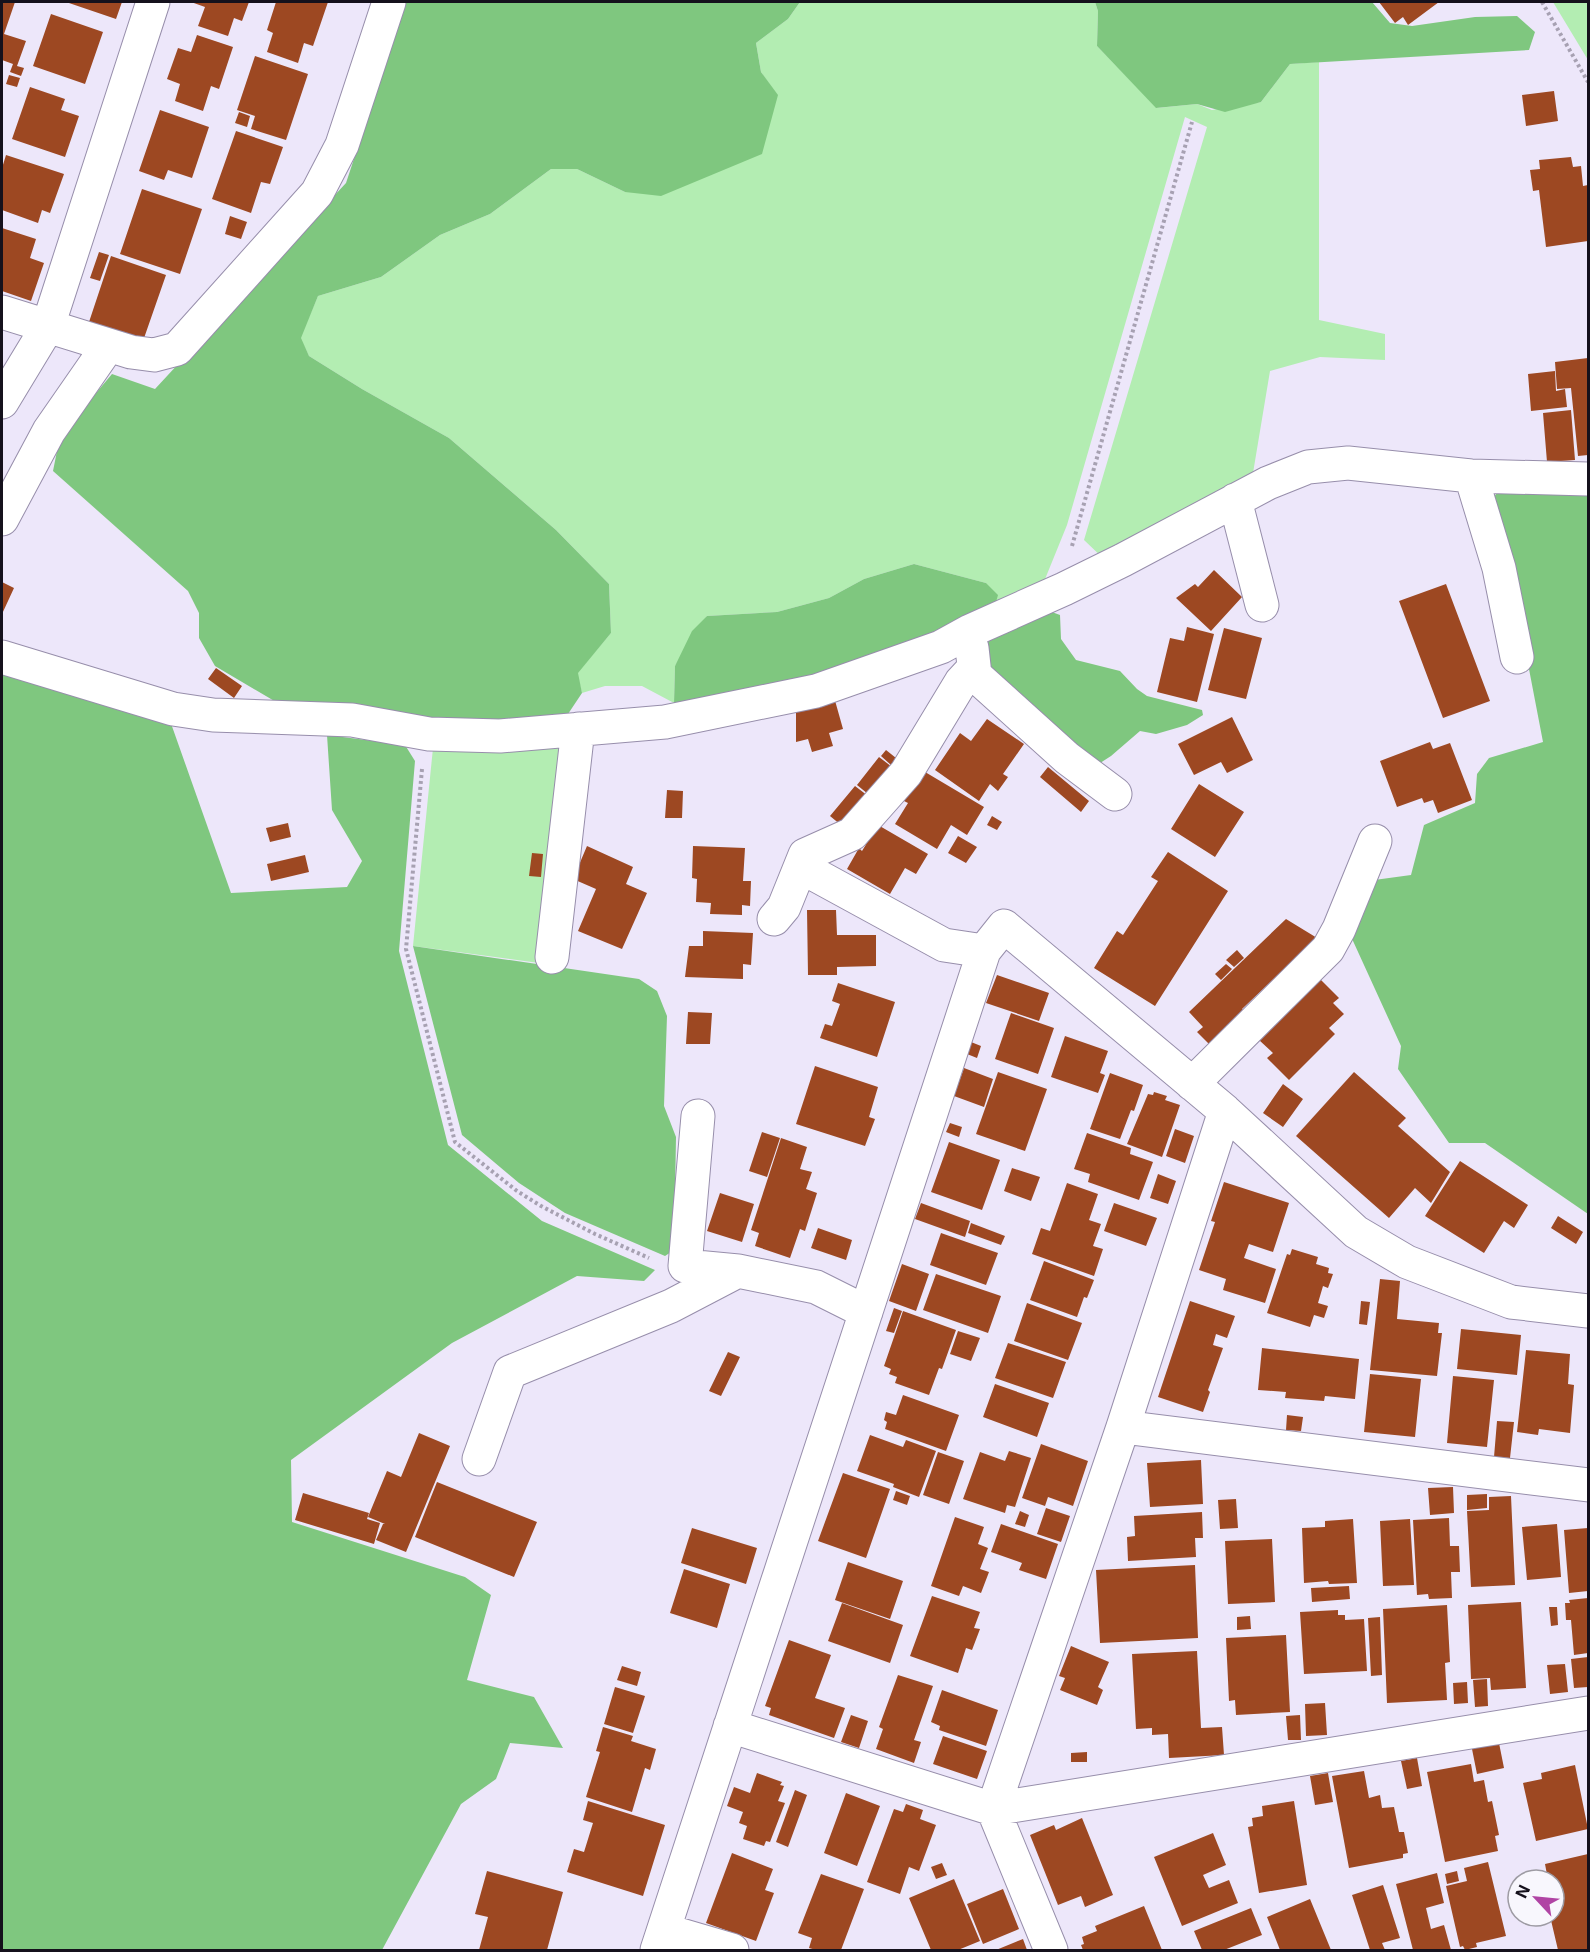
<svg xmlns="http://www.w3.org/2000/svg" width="1590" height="1952" font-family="Inter,sans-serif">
	<rect width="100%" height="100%" fill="#ede7fa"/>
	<path fill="#b3edb2" d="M800,2h295l3,9 -1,35 60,62 40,-4 15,6 49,-8 29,-38 29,-2v258l66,14v26l-65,-3 -50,14 -17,102 -148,87 -21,-20 123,-413 -22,-10 -118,408 -26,64 -47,20 -8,-26 -72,-19 -50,15 -35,19 -52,14 -70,4 -32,50 -1,37 -32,-17h-37l-23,7 -5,-20 34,-40 -2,-49 -53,-54 -107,-92 -87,-49 -53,-33 -9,-18 18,-42 63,-19 59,-42 50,-21 61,-45h26l48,23 152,-97 -16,-23 -5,-29 32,-24z
		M1553,2h35v58z
		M567,745l-28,218 -126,-17 20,-198z"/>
	<path fill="#7fc77f" d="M406,2h394l-12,17 -32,24 5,29 17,23 -16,59 -101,42 -36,-4 -48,-23h-26l-61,45 -50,21 -59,42 -63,19 -17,42 8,18 53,33 87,49 107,92 53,54 2,49 -33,40 4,20 -18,27 -60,5 -216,-16 -73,-43 -16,-28v-25l-11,-22 -135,-120 7,-35 52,-62 43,15 191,-206z
		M1095,2h277l18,21 22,3 63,-9 42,-1 18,16 -6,18 -239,14 -29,38 -36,10 -28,-8 -41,4 -59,-62 1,-35z
		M1497,493h91v721l-103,-71h-36l-51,-74 3,-23 -53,-116 19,-49 44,-6 13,-50 51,-22 2,-29 12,-16 54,-16 -28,-146 -27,-92z
		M914,564l72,19 12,12 -4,14 -58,28 -153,47 -109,19 1,-37 17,-35 15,-15 70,-4 52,-14 35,-19z
		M1049,611l11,4 1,24 15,21 44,11 17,18 10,7 55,14 1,5 -16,10 -31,9 -16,-3 -29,25 -14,9 -110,-89 -3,-28 6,-9z
		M2,674l166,41 63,178 116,-6 15,-26 -30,-51 -5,-75 78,10 10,16 -16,190 49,194 94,76 113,49 -11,11 -67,-5 -125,67 -161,117 1,62 173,55 26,18 -24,85 67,17 29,51 -53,-5 -14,36 -35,25 -79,146h-380z
		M413,946l226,33 18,12 10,25 -3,90 12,31 -2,113 -9,6 -100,-43 -46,-30 -57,-48z"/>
	<path fill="#9d4822" d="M2,2h13l-11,32 22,7 -9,25 7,2 -3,8 -11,-4 3,-8 -11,-4z
		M66,2h56l-6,17z
		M191,2h58l-7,19 -8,-3 -6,18 -30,-10 7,-19z
		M276,2h52l-15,44 -9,-3 -6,20 -31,-11 6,-19 -6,-3z
		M1379,2h60l-31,23 -5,-8 -8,6z
		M51,14l52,18 -18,52 -52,-18z
		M197,35l36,12 -14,42 -8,-3 -8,25 -28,-10 5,-17 -13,-5 11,-31 13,4z
		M255,56l53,18 -22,66 -35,-11 4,-13 -18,-6z
		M9,75l11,3 -3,9 -11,-3z
		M30,87l35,12 -4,11 18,6 -14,41 -53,-18z
		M1554,91l4,30 -32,5 -4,-31z
		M160,110l49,17 -17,51 -24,-8 -4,10 -25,-9z
		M239,112l11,4 -3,11 -12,-4z
		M236,131l47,16 -13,37 -9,-2 -10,31 -39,-14z
		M6,155l58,19 -14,39 -8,-3 -4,13 -36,-13v-42z
		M1571,157l2,10 8,-1 2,20 5,-1v56l-42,6 -7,-57 -6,1 -3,-21 10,-1 -1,-9z
		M142,189l60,20 -22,65 -60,-20z
		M230,216l17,6 -6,17 -16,-5z
		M2,228l34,11 -6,19 14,5 -13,38 -29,-10z
		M99,252l10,3 -9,26 -10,-3z
		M111,256l55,19 -23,66 -54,-19z
		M1588,358v97l-10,1 -7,-68 -14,1 -2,-27z
		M1555,371l1,20 9,-2 2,18 -36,4 -3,-37z
		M1571,410l4,50 -28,2 -4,-49z
		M1214,570l28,27 -31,34 -35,-33 19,-14 3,3z
		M2,582l12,6 -12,26z
		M1446,584l44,117 -47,17 -44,-117z
		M1187,627l27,7 -17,68 -40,-10 13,-54 14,3z
		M1224,628l38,10 -16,61 -38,-9z
		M216,668l26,18 -8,12 -26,-19z
		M834,697l9,32 -14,4 4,13 -21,6 -4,-13 -12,3v-34z
		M1232,717l21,43 -26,13 -6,-11 -27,13 -16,-31z
		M987,719l37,25 -21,30 5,3 -10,14 -8,-7 -11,17 -44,-31 25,-37 11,8z
		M1430,742l3,7 17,-6 22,57 -34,13 -5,-13 -9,3 -2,-5 -25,9 -17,-46z
		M886,750l10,8 -5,7 -10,-9z
		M879,757l17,13 -23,28 -16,-13z
		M1048,767l41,34 -8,11 -41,-35z
		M920,769l64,38 -17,28 -16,-10 -14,24 -42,-25 13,-21 -6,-3z
		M1199,784l45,28 -29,45 -44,-28z
		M855,786l17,13 -25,31 -17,-14z
		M667,790l16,1 -1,27h-17z
		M992,816l10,6 -5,8 -10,-5z
		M288,823l3,14 -21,5 -4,-14z
		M878,825l50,29 -12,20 -11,-6 -15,26 -43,-25 12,-21 3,3z
		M958,836l19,11 -11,16 -18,-10z
		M587,846l46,21 -7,17 21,9 -25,56 -44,-18 18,-42 -23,-10z
		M693,846l52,2 -2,33h8l-1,25 -8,-1v10l-32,-1 1,-11 -15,-1 1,-23 -5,-1z
		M1168,852l60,39 -73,115 -61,-38 23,-37 6,4 35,-54 -7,-4z
		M532,853l11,1 -2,23 -12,-1z
		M305,855l4,17 -38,9 -4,-17z
		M807,910h29l1,25h39v31l-39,1v8h-29z
		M1286,919l36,22 -32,31 -5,-4 -43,41 5,5 -34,34 -16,-16 6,-5 -14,-15z
		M703,931l50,2 -2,32 -8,-1v15l-58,-2 4,-31h14z
		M1237,950l7,8 -10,9 -8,-7z
		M1226,964l6,5 -11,11 -6,-6z
		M997,975l52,18 -10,28 -53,-18z
		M1320,979l19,19 -6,5 11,11 -15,14 6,6 -46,46 -22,-22 6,-5 -14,-13z
		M838,983l57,19 -18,55 -57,-19 5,-14 7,2 8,-22 -8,-3z
		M688,1012l24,1 -2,31h-24z
		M1011,1013l43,15 -16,46 -43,-15z
		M1065,1036l43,15 -8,22 5,2 -7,18 -47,-16z
		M971,1042l10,4 -4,12 -10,-4z
		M815,1066l63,21 -9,30 6,2 -10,27 -69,-22z
		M964,1068l29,11 -9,28 -30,-11z
		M998,1072l49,17 -22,62 -49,-17z
		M1354,1072l52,46 -8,8 52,46 -19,31 -16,-15 -26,30 -93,-82z
		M1110,1073l33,12 -9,26 -3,-1 -11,29 -30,-10z
		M1283,1084l20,15 -20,28 -20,-14z
		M1154,1092l13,4 -2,4 15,5 -18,52 -35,-13 21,-50 5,1z
		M950,1123l12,4 -3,10 -13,-5z
		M1175,1129l19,7 -9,27 -19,-7z
		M762,1132l18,6 -13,39 -18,-6z
		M1087,1133l44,15 -1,6 23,8 -14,38 -51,-18 2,-8 -16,-5z
		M781,1138l26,9 -7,22 12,3 -6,17 11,4 -12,38 -5,-2 -10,29 -35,-12 4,-13 -8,-3z
		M949,1142l51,18 -18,50 -51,-18z
		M1460,1161l68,44 -14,23 -10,-7 -20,32 -59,-37z
		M1012,1168l28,9 -9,24 -27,-10z
		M1158,1174l18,7 -8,23 -18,-6z
		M1224,1182l65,21 -16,49 -24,-8 -5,14 32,11 -11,34 -42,-13 3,-11 -27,-9 16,-48 -4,-1z
		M1067,1183l31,11 -9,26 12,4 -8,22 10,3 -9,27 -62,-22 9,-26 9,3z
		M720,1193l34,11 -12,38 -35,-11z
		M921,1203l49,18 -5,16 -50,-18z
		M1114,1203l43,15 -11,28 -42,-15z
		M1558,1216l25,16 -7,12 -25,-16z
		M971,1223l34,13 -4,9 -33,-12z
		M818,1228l34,12 -6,20 -35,-12z
		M941,1233l57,20 -12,32 -56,-20z
		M1292,1249l26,8 -2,7 13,4 -1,5 5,1 -5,14 -5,-2 -5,17 10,3 -4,12 -10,-3 -4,12 -43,-14 20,-59 3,1z
		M1044,1261l50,19 -7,18 -3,-1 -7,20 -47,-17z
		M902,1264l27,10 -13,37 -27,-10z
		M936,1274l65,22 -13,37 -65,-23z
		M1380,1279l20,2 -3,38 42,4 -1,10h4l-5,43 -67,-6z
		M1190,1301l45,15 -8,22 -11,-4 -3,11 10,3 -15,42 2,2 -7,20 -45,-15z
		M1361,1301l9,1 -3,23 -8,-1z
		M1027,1303l55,20 -14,37 -54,-19z
		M894,1308l8,3 -8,22 -8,-2z
		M903,1311l53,19 -14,39 -3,-1 -10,27 -34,-12 2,-6 -8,-3 2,-5 -7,-3z
		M1461,1329l60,6 -4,40 -60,-6z
		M958,1331l22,7 -9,23 -21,-7z
		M1008,1343l58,19 -13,36 -58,-20z
		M1262,1348l97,11 -4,40 -30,-3 -1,5 -39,-3 1,-6 -28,-2z
		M1526,1350l44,4 -2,30 6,1 -4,48 -31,-4 -1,6 -21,-3z
		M728,1352l12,5 -19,39 -12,-5z
		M1370,1374l51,5 -6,58 -51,-5z
		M1453,1376l41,4 -7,67 -40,-4z
		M995,1384l54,19 -12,34 -54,-20z
		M903,1395l56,20 -13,36 -61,-22 2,-7 -3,-2 2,-8 10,3z
		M1287,1415l16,2 -2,14 -15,-1z
		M1497,1421l17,1 -4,36 -16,-1z
		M419,1433l31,13 -44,106 -30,-12 7,-16h2l-17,-7 19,-46 14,6z
		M870,1435l33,12 3,-7 30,11 -17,46 -26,-10 1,-3 -37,-13z
		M1041,1444l47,17 -15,45 -25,-9 -3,9 -23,-8z
		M1009,1451l22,7 -16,49 -8,-2 -2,8 -42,-14 17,-47 25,9z
		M938,1452l26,9 -15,43 -26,-9z
		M1201,1460l2,44 -53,3 -3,-44z
		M843,1473l47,16 -24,69 -48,-17z
		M437,1482l100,40 -23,55 -99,-40z
		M1453,1487l1,26 -24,2 -2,-27z
		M896,1491l14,5 -3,9 -14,-5z
		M303,1493l66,20 -2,6 13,4 -6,21 -79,-24z
		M1487,1494v14l-20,2v-15z
		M1511,1496l4,89 -44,2 -4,-76 22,-1v-13z
		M1236,1499l2,29 -18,1 -2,-29z
		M1046,1508l24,8 -9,26 -24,-8z
		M1020,1511l9,4 -4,12 -10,-3z
		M1202,1512l1,26h-8l1,19 -68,4 -1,-24 8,-1 -1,-20z
		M955,1517l29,10 -6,17 10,4 -8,21 9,3 -8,21 -18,-7 -4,10 -28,-10z
		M1449,1518l1,28h9l1,26h-9l1,26 -23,1 -1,-5 -11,1 -4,-75z
		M1353,1519l4,64 -28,1 -1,-3 -24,2 -2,-55 23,-1v-6z
		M1410,1519l4,66 -31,1 -3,-65z
		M1001,1524l57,20 -12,35 -27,-9 3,-7 -31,-11z
		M1557,1524l4,53 -34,3 -5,-53z
		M692,1528l65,20 -11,36 -65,-21z
		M1588,1528v63l-19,2 -5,-63z
		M1272,1539l3,63 -47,2 -3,-63z
		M848,1562l55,19 -13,38 -55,-19z
		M1195,1565l3,73 -98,5 -4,-73z
		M684,1569l46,15 -13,44 -47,-15z
		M1349,1586l1,13 -38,3 -1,-14z
		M932,1596l48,16 -6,16 6,1 -8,21 -6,-2 -8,25 -48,-17z
		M1588,1598v55l-14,2 -3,-35h-5l-1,-17h5l-1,-3z
		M1521,1602l5,86 -35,2 -1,-12 -19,1 -3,-74z
		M842,1603l61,22 -13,38 -62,-22z
		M1447,1605l3,57 -5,1 2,37 -60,3 -4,-94z
		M1549,1607h8l1,18 -7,1z
		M1338,1610v5h7v5l19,-1 3,52 -63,3 -4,-62z
		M1250,1616l1,13 -14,1v-13z
		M1380,1617l2,58 -11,1 -3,-58z
		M1286,1635l4,77 -54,3 -1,-15 -6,1 -3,-63z
		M789,1640l42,15 -16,43 30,10 -11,30 -65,-23 2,-7 -6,-2z
		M1071,1646l38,16 -11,25 5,3 -6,15 -37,-15 5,-12 -6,-2z
		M1197,1651l4,77 21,-1 2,28 -55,3 -1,-24 -16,1v-7l-16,1 -4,-75z
		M1588,1657v30l-14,1 -3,-29z
		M1565,1664l3,28 -18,2 -3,-29z
		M622,1666l19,6 -4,14 -20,-6z
		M898,1675l35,11 -19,54 7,2 -7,21 -38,-14 7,-20 -4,-2z
		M1487,1679l1,27 -13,1 -2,-27z
		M1467,1682l1,21 -14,1 -1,-21z
		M615,1687l30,9 -12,37 -29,-9z
		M942,1690l56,20 -12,36 -47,-16 1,-4 -9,-4z
		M1325,1703l2,32 -21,1 -1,-32z
		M851,1715l17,6 -9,27 -18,-6z
		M1300,1715l1,25h-13l-2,-24z
		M603,1727l30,9 -2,5 25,8 -6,21 -5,-2 -13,44 -46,-15 14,-45 -4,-1z
		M943,1736l44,15 -10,28 -44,-15z
		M1499,1743l5,25 -27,6 -5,-25z
		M1087,1752v10h-16v-9z
		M1417,1758l5,28 -15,3 -6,-28z
		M1471,1764l3,18 10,-2 4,22 4,-1 7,34 -4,1 3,15 -53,11 -18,-90z
		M1575,1765l13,64 -52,12 -13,-58 19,-4 -1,-6z
		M1364,1771l5,27 11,-3 2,13 12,-1 5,25h5l4,21 -5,1v4l-54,10 -17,-92z
		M757,1773l25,9 -2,3 4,1 -6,15 7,2 -15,39 -4,-1 -2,5 -21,-7 4,-13 -8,-3 4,-11 -16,-6 7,-19 16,6z
		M1328,1773l5,29 -18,3 -5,-29z
		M795,1790l12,5 -19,52 -12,-5z
		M846,1793l34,13 -23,60 -33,-13z
		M588,1801l77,24 -22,71 -76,-24 7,-23 10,3 9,-29 -10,-3z
		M1294,1801l13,84 -48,8 -11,-66 5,-1 -1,-8 11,-2 -1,-10z
		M906,1804l17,6 -3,9 16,6 -17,46 -10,-4 -9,27 -33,-12 27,-73 9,3z
		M1082,1818l31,77 -28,12 -4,-11 -23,9 -28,-70 24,-10 2,5z
		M1213,1833l13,32 -23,10 6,13 20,-8 9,23 -56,23 -28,-69z
		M732,1853l41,16 -8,21 9,3 -18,48 -50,-18z
		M1588,1854v96h-30l-8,-34h4v-36h-6l-3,-16z
		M1488,1862l18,74 -30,7 1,4 -12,3 -2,-4 -3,1 -14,-61 21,-5 -3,-13z
		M942,1863l5,12 -11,4 -5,-12z
		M487,1871l76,21 -16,58h-68l9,-33 -13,-3z
		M1457,1871l2,10 -12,3 -2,-10z
		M1437,1873l7,30 -18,5 5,21 13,-4 7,25h-38l-17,-66z
		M821,1874l43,15 -23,61h-25l-7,-2 3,-10 -14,-5z
		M954,1879l26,62 -22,9h-27l-22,-52z
		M1383,1885l17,53 -18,5 3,7h-15l-18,-55z
		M1003,1889l16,40 -36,15 -16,-40z
		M1310,1899l21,51h-51l-13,-33z
		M1144,1906l18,44h-79l-2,-5 3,-1 -2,-7 15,-6 -2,-5z
		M1251,1908l11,27 -38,15h-22l-8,-19z
		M1023,1939l4,11h-31z"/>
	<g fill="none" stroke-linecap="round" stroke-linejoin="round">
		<defs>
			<path id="minor" d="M2,312l129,40 23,3 23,-6 140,-156 25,-48 47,-143
				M2,402l46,-76 105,-324
				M1471,476l28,92 18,89
				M1235,500l27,105
				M2,519l47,-88 59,-85
				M972,648l3,27 92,83 48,36
				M2,657l171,52 40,6 139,5 77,14 71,2 165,-14 151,-31 125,-44 29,-16 94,-42 59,-29 145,-77 40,-16 40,-4 123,13 117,3
				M801,867l143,78 40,6
				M774,919l10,-12 21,-52 47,-21 54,-61 55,-91 13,-14
				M552,957l26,-228
				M1192,1084l136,-135 11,-20 36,-88
				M698,1116l-13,150 53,5 78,16 50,25
				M1123,1427l465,58
				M479,1459l31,-87 161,-66 67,-35
				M730,1726l263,83 595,-96
				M664,1930l68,20
				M657,1950l327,-999 20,-25 221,185 131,121 51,30 104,40 77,9
				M1051,1950l-58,-141 130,-382 102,-316"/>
		</defs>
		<use href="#minor" stroke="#978eab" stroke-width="35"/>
		<path stroke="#a7a1b2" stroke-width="4" stroke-dasharray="3 3" stroke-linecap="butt" d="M1542,2l46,80
			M1072,546l120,-424
			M422,769l-16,180 49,193 62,49 24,15 54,28 54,24"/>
		<use href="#minor" stroke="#fff" stroke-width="33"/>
	</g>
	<rect width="1590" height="1952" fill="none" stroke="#15111c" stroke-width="6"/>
	<g transform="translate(1536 1898) rotate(296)"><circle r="28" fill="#f8f7fd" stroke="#9d9ba3" stroke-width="1.5"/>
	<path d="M0-4.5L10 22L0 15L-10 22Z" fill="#b044a4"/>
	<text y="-9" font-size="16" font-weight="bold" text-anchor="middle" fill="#15111c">N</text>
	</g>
</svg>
